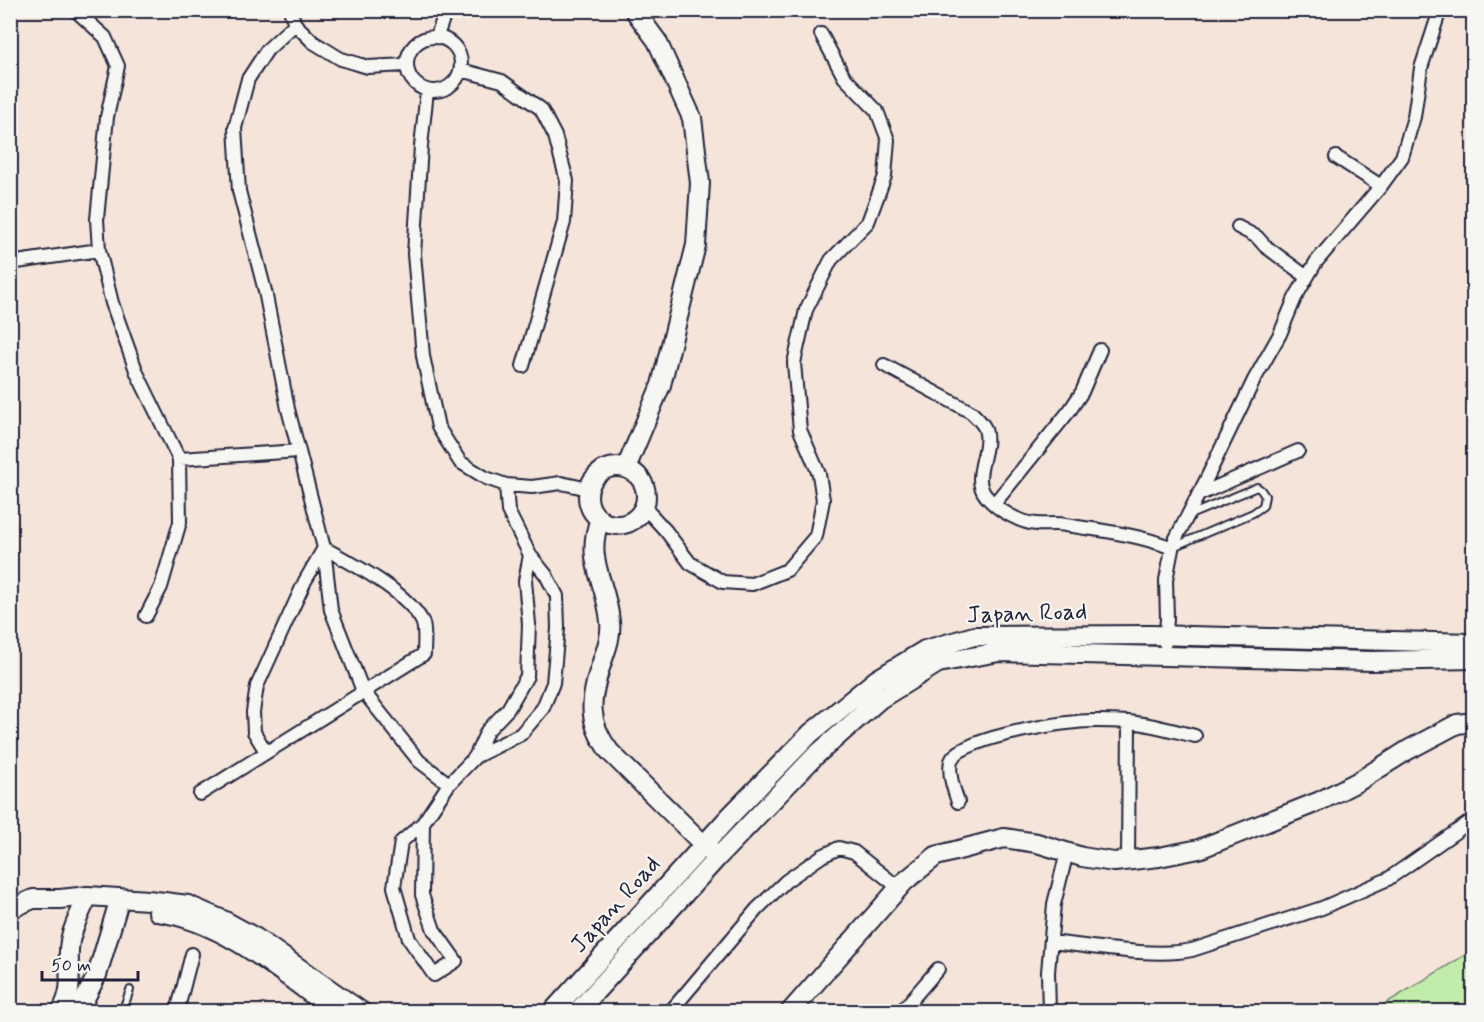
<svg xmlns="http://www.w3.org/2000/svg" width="1484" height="1022" font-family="Mynerve,sans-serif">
	<rect width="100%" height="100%" fill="#f4e4da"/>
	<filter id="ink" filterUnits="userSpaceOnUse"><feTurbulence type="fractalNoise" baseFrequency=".0167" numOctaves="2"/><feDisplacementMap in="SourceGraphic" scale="12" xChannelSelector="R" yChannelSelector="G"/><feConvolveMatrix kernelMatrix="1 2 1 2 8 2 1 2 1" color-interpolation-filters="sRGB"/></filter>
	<g filter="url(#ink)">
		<path fill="#c1eca9" stroke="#728772" stroke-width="1.5" d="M1473,950v61h-100z"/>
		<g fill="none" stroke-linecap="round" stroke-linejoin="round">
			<defs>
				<path id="lane" d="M1173,547l80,-34 10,-7 2,-10 -4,-6 -4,-3 -67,28
					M122,1012l8,-22"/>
				<path id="street" d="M75,10l30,27 13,29 -11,51 -10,102 2,31 13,53 25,70 42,86 1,63 -19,65 -15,29
					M290,10l5,14 18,18 28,17 27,8 38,-2
					M295,24l-28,26 -19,29 -13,49 4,63 26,100 23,118 36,139 7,62 32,81 56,70 30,23
					M437,36l9,-26
					M407 64a27 27 0 1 1 54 0a27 27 0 1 1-54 0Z
					M461,70l41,11 39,28 14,27 12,45 -3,41 -41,144
					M427,91l-6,55 -7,108 9,102 15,71 22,35 26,16 20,7 26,2 29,-4 28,6
					M1336,157l45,29
					M1238,227l19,10 8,9 42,31
					M10,263l89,-13
					M884,365l87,47c5,5 12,11 14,17 7,22 -15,48 1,67 11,14 34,27 51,28 9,1 19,-1 28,1 34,5 76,10 107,23
					M179,459l120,-8
					M1198,495l100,-44
					M994,504l76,-94 12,-18 18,-42
					M644,507l22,24 24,32 33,19 29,2 35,-14 29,-34 7,-36 -4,-26 -19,-44 -6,-67 12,-53 25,-50 37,-38 17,-46 3,-36 -11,-29 -33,-34 -23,-43
					M1165,643l2,-24 -1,-39 7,-36 32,-62 49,-102 26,-46 15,-36 21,-36 65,-76 21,-29 12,-40 7,-49 19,-58
					M475,757l12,-26 21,-22 19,-33 2,-52 -4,-43 5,-26
					M200,794l224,-140c0,-9 2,-25 -2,-33 -16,-30 -69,-57 -98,-73l-19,33 -48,105 -4,26 1,20 12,20
					M958,802c-4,-12 -10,-28 -7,-41 6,-22 103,-37 125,-39 16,-2 34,-1 51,0 22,1 46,9 68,14
					M423,823l-1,72 12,35 22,31 -22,14 -25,-36 -15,-52 7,-45 22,-19 26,-39 26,-27 46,-23 22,-26 10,-25 5,-55 -1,-32 -11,-21 -16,-20 -22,-44 -2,-26
					M1128,861l1,-139
					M1051,942c40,4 102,16 141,8l130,-42 66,-29 86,-60
					M177,1012l15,-58
					M670,1012l87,-103 29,-28 36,-25 17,-8 15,4 45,36
					M901,1012l37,-43
					M1049,1012l-1,-40 6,-68 13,-52"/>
				<path id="secondary" d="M588 496a29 29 0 1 1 58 0a29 29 0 1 1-58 0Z
					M626,468l35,-83 35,-140 4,-62 -8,-65 -35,-77 -23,-31
					M600,519c-16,42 7,63 10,103 2,13 -4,28 -8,40 -12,36 -16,59 8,90l103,102
					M10,909l23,-10h27l28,-3 60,4 40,5 35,15 33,18 106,74
					M158,912c67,9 124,61 177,100
					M61,1012c16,-28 4,-44 9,-71 3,-15 11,-30 18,-45
					M78,1012l19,-37 23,-77
					M552,1012l178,-196 81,-83 65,-53 49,-30 49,-14 177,-1 323,8
					M577,1012l140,-154 98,-102 65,-57 58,-36 61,-11 373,9 102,-2
					M790,1012l114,-130 32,-26 68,-18 33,5 45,14 32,5 45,-5 40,-8 121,-48 39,-20 49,-31 49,-26 17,-2"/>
			</defs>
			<use href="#lane" stroke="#22223b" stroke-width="10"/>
			<use href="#street" stroke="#22223b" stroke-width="16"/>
			<use href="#secondary" stroke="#22223b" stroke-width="22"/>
			<use href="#lane" stroke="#f6f6f2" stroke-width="6"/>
			<use href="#street" stroke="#f6f6f2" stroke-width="12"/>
			<use href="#secondary" stroke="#f6f6f2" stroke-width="18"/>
		</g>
	</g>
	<g text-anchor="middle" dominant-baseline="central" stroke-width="4.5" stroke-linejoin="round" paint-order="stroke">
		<g font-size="24" fill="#22223b" stroke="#f6f6f2">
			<text transform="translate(1027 614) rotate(-2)">Japan Road</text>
			<text transform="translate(616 905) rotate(-48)">Japan Road</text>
		</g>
	</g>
	<rect width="1484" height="1022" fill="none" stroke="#f6f6f2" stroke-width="36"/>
	<rect x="18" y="18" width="1448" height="986" fill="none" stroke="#22223b" stroke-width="2" filter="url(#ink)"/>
	<path d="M42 971v9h96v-9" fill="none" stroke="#22223b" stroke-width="3"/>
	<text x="51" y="971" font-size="18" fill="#22223b" stroke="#f6f6f2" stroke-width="4.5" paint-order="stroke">50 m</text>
</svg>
